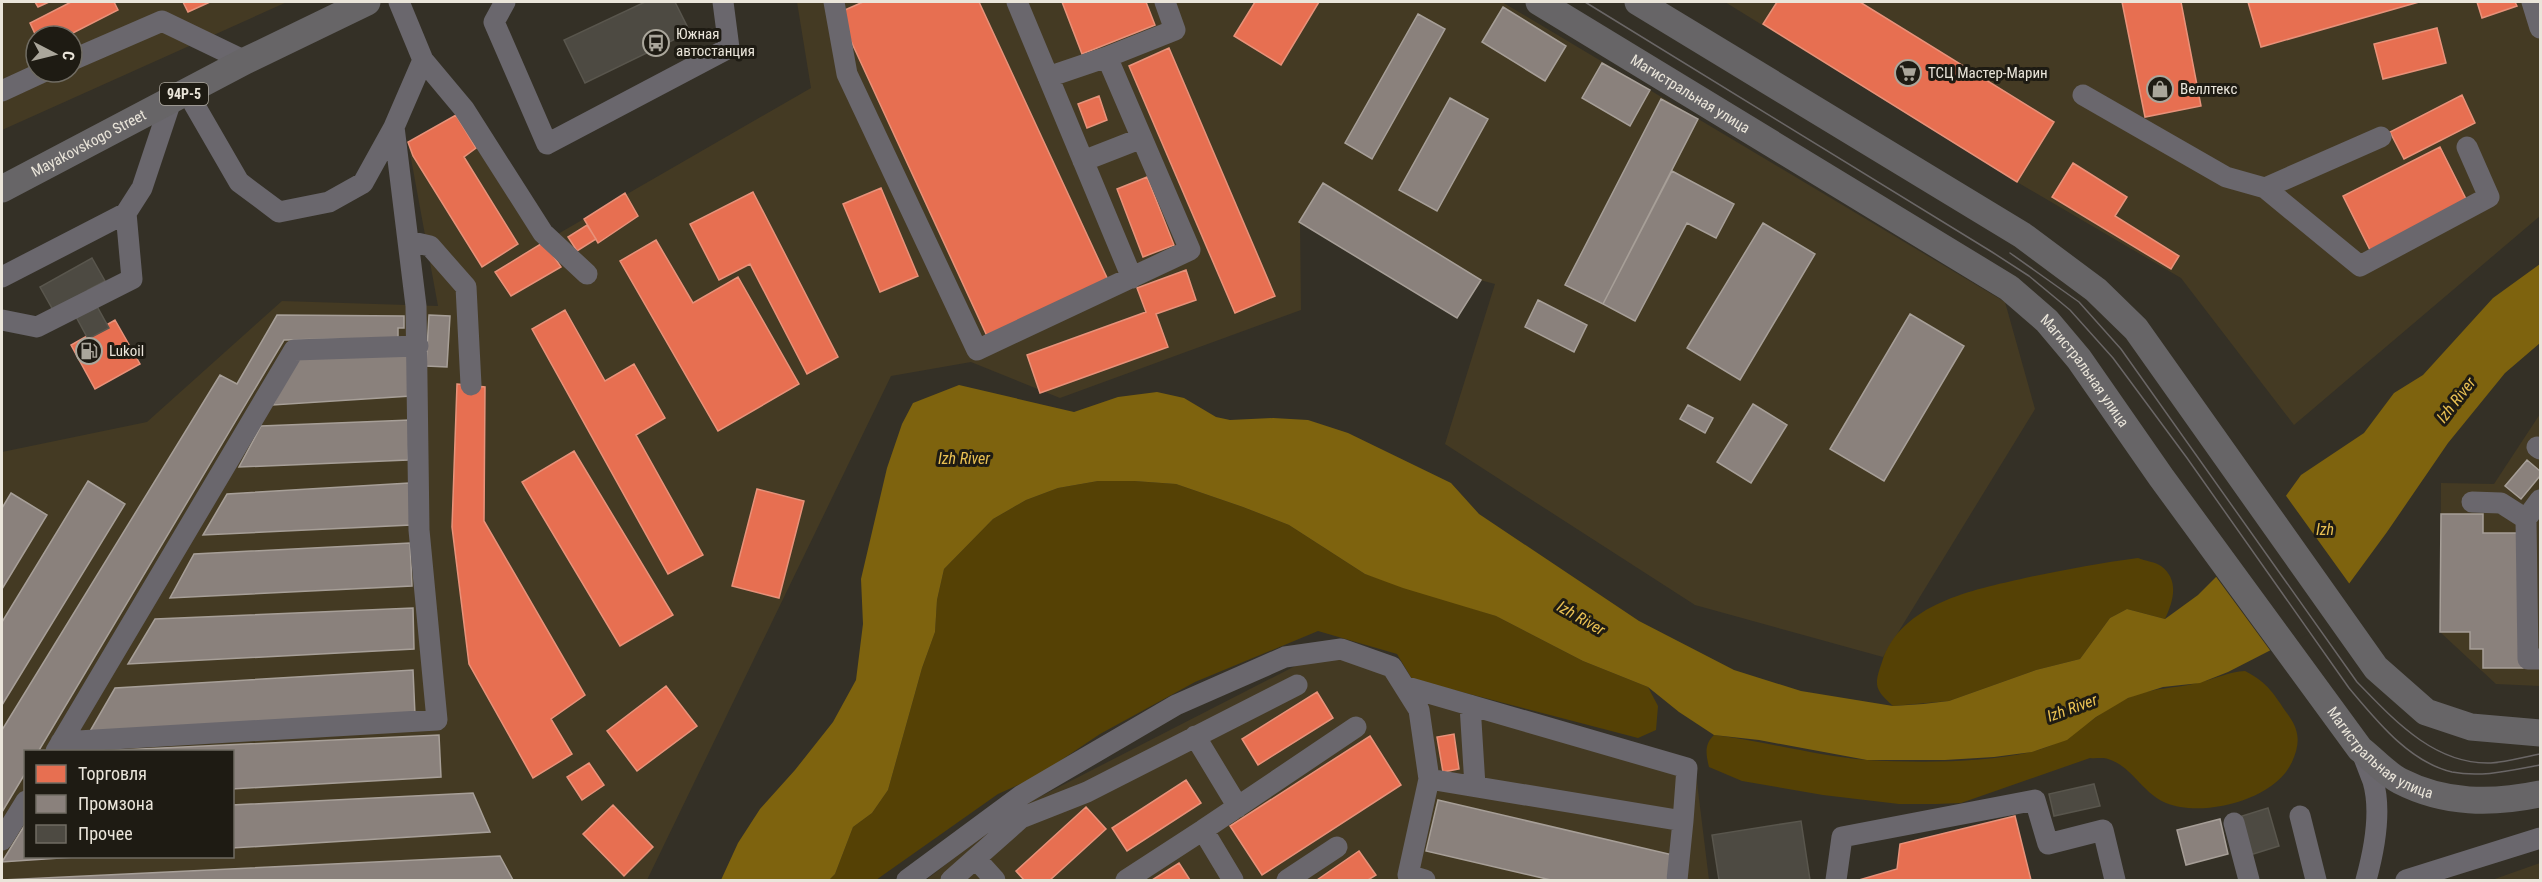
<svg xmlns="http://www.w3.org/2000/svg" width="2542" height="882" font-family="'Roboto Condensed',sans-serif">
	<rect width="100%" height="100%" fill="#343026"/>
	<path fill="#443a23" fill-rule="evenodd" d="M2,2h285l-285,128zM36,36h36v36h-36z
		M797,2h705l503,300 30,107 -152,248 -188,-52 -250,-161 50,-160 -15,-4 -23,38 -157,-96 1,88 -241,88 -89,-36 -80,14 -244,504h-645v-428l145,-30 135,-121 156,5 -30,-164 48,-27 88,127 267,-154zM26,752h206v104h-206z
		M1725,2h815v214l-246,209 -113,-147 -164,-96z
		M2540,414v272l-44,-2 -56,-52 1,-149 53,1z
		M1345,657l350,109 14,114h-783l90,-71 285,-146z
		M2540,863v17h-48z"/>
	<path fill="#554105" d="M1098,481h36l42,3 67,23 46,18 76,49 131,42 87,45 65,26 10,19 -2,24 -18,8 -226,-59 -15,-25 -79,-23 -123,51 -95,52 -64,43 -38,17 -122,86h-47l6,-6 18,-47 19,-14 16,-23 34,-122 13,-36 2,-32 7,-31 49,-50 33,-19 32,-12z
		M2138,558c7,3 18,4 23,8 19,14 12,36 4,53l-38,-10 -17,9 -30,41 -44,11 -87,31 -56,5c-19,-17 -19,-21 -11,-44 19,-59 91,-72 143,-84 38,-8 75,-15 113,-20z
		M2245,671c24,12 29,24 44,45 11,16 11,28 3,46 -17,38 -90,56 -126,41 -23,-9 -34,-37 -58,-44 -5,-2 -13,0 -18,-1l-129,45 -25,1h-37l-76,-9 -81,-14 -33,-14c-3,-12 -5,-23 5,-32 51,6 102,21 153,25 51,3 115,3 164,-8 40,-9 60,-36 95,-53 24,-12 50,-10 75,-17 16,-4 28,-10 44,-11z"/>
	<path fill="#7e630e" d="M2540,264v79l-35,30 -57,70 -61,89 -69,94 -90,46 -28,11 -37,4 -35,11 -32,19 -29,23 -35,12 -38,5 -49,3h-78l-108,-20 -45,-5 -35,-23 -31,-25 -65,-26 -87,-45 -93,-28 -38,-14 -76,-49 -46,-18 -67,-23 -42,-3h-36l-40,7 -32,12 -33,19 -49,50 -7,31 -2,32 -13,36 -34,122 -16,23 -19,14 -18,47 -6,6h-108l17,-37 22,-34 35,-39 38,-48 23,-42 7,-56 -2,-45 26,-111 15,-44 11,-21 46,-18 115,27 44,-15 39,-5 27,6 32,19 14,3 43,-2 35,2 40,13 103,50 28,31 160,107 95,49 67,21 92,15 30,-2 26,-3 87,-31 44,-11 30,-41 17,-9 38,10 33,-24 58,-58 45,-62 63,-42 30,-40 29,-18 70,-77z"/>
	<path fill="#343026" d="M2284,493l67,93 -31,42 -48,25 -58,-79 39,-39z"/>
	<path fill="#e76f51" stroke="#e8927a" stroke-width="1.5" d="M35,2h14l-11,5z
		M71,2h43l4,8 -51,26h-31l-6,-13z
		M183,2h27l-22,10z
		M863,2h116l129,278 -121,56 -149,-323z
		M1062,2h84l9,23 -73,29z
		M1255,2h64l-38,63 -47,-29z
		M1777,2h83l194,120 -37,60 -254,-158z
		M2122,2h59l20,104 -56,11z
		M2248,2h171l-158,45z
		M2477,2h38l2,4 -35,12z
		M2437,28l9,35 -63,16 -9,-35z
		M1169,48l106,248 -40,17 -106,-247z
		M2462,95l13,28 -71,36 -14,-27z
		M1099,96l8,24 -20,8 -9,-24z
		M456,115l20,33 -12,9 54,87 -36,23 -69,-111 -5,-14z
		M2440,147l27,54 -97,49 -27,-54z
		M2073,163l54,34 -12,19 64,40 -8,13 -119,-72z
		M1147,177l27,68 -31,12 -26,-68z
		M881,188l37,88 -38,16 -37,-88z
		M753,192l85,165 -31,17 -57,-110 -31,16 -29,-56z
		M625,193l13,23 -40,27 -14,-24z
		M587,225l9,14 -19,12 -9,-14z
		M656,240l37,63 45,-26 61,107 -81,47 -98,-170z
		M544,242l17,25 -50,29 -16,-24z
		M1186,270l10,30 -40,14 12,33 -128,46 -13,-38 119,-43 -9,-24z
		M565,310l40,71 29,-17 31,54 -29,17 67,120 -35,19 -136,-245z
		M115,320l25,44 -45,25 -24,-44z
		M457,384l28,3 -1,134 101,174 -34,24 21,35 -39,24 -64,-114 -17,-137z
		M574,451l99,164 -53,31 -98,-164z
		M757,489l47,12 -25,97 -47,-12z
		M666,686l31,40 -60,45 -30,-40z
		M1317,692l16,26 -75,47 -16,-26z
		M1454,734l5,35 -16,3 -6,-35z
		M1370,736l31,49 -139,90 -32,-49z
		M589,763l15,22 -22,15 -15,-23z
		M1186,780l15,23 -74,48 -15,-23z
		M613,805l40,42 -29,29 -41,-42z
		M1086,807l20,22 -56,51h-26l-8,-9z
		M2015,816l16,64h-172l38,-11 3,-25z
		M1359,851l17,24 -8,5h-51z
		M1179,863l11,17h-38z"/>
	<path fill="#8a817c" stroke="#a79f98" stroke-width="1.5" d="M1503,7l63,39 -21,35 -63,-39z
		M1418,14l27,15 -73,130 -27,-16z
		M1602,63l48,27 -20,36 -48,-28z
		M1450,98l38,21 -51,92 -38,-21z
		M1661,99l37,20 -95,185 -38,-19z
		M1672,171l62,33 -18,34 -29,-15 -52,98 -32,-17z
		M1323,183l158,97 -24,38 -158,-96z
		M1763,223l52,31 -75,126 -53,-32z
		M1538,300l49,25 -13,27 -49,-25z
		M1910,314l54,32 -80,135 -54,-32z
		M277,315l127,1v12h-6v10l-114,2 -246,412h-12v20l-24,40v-82l218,-355 17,9z
		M429,315l21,1 -3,51 -21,-1z
		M413,354l-2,42 -138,9 25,-48z
		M1753,404l34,21 -36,58 -34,-21z
		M1688,405l25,13 -8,15 -25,-14z
		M410,420l-2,40 -169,7 22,-41z
		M2527,460l13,11v5l-19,23 -16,-13z
		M88,481l37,23 -123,201v-83z
		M409,483l2,42 -208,10 24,-41z
		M11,493l36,22 -45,74v-81z
		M2441,514h42v19h40v135h-40v-19h-13v-17h-30z
		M410,543l2,43 -242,12 24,-44z
		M413,608l1,41 -286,15 27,-45z
		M413,670l2,45 -326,18 26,-45z
		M439,735l2,42 -209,12v-37h-154z
		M473,793l17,39 -258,16v-43z
		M1438,800l235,55 -6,25h-116l-125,-29z
		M2220,819l8,35 -42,11 -9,-35z
		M26,823v33h64l-88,6z
		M500,856l13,24h-511z"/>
	<path fill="#4d4a42" stroke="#59564d" stroke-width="1.5" d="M645,2h30l15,30 -105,51 -21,-43z
		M92,258l13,23 -17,9 21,38 -21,11 -20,-37 -15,8 -13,-23z
		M2094,784l6,22 -46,10 -5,-22z
		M2268,808l11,38 -29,9 -11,-38z
		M1801,821l9,59h-91l-7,-45z"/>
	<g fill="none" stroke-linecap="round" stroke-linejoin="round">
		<path stroke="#6a676d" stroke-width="21" d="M505,2l-11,20 53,122 182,-96 -6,-46
			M834,2l13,72 130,276 213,-100 -83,-193 68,-27 -10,-28
			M1017,2l115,276
			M2532,2l8,26
			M72,60l90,-39 83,40
			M423,60l41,49 79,124 44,41
			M1048,77l59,-20
			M2,91l41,-19
			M187,92l52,90 40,30 50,-10 34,-19 31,-56
			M2083,95l143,82 39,11 116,-51
			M1083,161l59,-23
			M2265,188l95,78 129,-69 -22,-50
			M408,241l22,5 36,41 5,98
			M2,277l124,-64 16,-25 29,-87
			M2,320l35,7 95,-48 -6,-66
			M2537,447l3,2
			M2540,500l-14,19 2,140h12
			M2472,502l29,1 25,16
			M1404,686l283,82 -4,53
			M1470,705l5,81
			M1195,736l43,71
			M61,742l376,-22 -18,-190 -3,-224 -22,-179 29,-67 -24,-58
			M2361,750c4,10 8,21 12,31 9,31 1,70 -7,99
			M56,751l238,-401 124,-4
			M2300,816l16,64
			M2234,823l15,57
			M1203,830l153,-103
			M2,840l24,-39
			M976,859l19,21
			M907,880l115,-85 154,-90 109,-48 56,-8 51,18 27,43 10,69
			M951,880l70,-62 66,-26 210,-107
			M1126,880l77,-50 30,50
			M1287,880l50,-33
			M1425,880l-17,-5 21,-96 254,42 -6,59
			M1836,880l6,-43 193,-37 13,44 55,-14 12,50
			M2406,880l134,-42"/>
		<g stroke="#676567" stroke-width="27">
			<path id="s1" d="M1539,2l470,286 38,33 32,38 82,118 199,272c13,10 26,25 40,32 45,23 92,23 140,13"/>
			<path d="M1638,2l384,233 74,55 40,39 240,339 50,44 45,15 69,6"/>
			<path id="s2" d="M2,189l243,-128 122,-59"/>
		</g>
		<path stroke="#6a6666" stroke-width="1.5" d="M1585,2l407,250 37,24 41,34 43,48 74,100 162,230c27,32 60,74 103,84 30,6 60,-2 88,-7
			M2010,253l69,49 42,47 236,333c36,37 77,83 134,81 16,-1 33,-6 49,-9"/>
	</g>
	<defs>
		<symbol id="bus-ring" viewBox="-11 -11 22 22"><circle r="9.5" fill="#1e1b13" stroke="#aaa69b" stroke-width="1.5"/><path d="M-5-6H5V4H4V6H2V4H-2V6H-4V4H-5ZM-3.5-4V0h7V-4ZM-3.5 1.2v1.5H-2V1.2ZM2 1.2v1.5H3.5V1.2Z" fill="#aaa69b"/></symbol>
		<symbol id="supermarket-ring" viewBox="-11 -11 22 22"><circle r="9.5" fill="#1e1b13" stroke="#aaa69b" stroke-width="1.5"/><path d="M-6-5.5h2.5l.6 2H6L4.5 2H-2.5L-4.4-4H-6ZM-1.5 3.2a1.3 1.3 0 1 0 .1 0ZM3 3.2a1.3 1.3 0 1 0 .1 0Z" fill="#aaa69b"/></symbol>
		<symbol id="shop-ring" viewBox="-11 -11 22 22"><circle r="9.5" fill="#1e1b13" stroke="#aaa69b" stroke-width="1.5"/><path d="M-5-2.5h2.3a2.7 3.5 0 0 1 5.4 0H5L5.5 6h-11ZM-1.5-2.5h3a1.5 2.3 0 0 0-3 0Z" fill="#aaa69b"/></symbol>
		<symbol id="fuel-ring" viewBox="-11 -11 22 22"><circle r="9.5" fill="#1e1b13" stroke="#aaa69b" stroke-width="1.5"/><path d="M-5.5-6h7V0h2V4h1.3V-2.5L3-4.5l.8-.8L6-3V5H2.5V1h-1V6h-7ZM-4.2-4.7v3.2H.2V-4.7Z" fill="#aaa69b"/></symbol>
	</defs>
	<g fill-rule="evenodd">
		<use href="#bus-ring" x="641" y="28" width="30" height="30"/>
		<use href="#supermarket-ring" x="1893" y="58" width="30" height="30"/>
		<use href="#shop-ring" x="2145" y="74" width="30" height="30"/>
		<use href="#fuel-ring" x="74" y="336" width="30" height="30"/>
	</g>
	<g text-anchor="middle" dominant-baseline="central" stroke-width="6" stroke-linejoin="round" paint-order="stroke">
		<rect fill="#1e1b13" stroke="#ada89e" stroke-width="1.5" x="160" y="83" width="48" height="22" rx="4.5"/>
		<g font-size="14" font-weight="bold" fill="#eae5da">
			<text x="184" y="94">94Р-5</text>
		</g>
		<g font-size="15" fill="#eae5da" stroke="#1e1b13" text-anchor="start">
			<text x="676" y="34">Южная<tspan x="676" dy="17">автостанция</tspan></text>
			<text x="1928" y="73">ТСЦ Мастер-Марин</text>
			<text x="2180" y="89">Веллтекс</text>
			<text x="109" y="351">Lukoil</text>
		</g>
		<g font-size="15" fill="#eae5da" stroke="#1e1b13">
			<text stroke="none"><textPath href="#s1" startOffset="177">Магистральная улица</textPath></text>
			<text stroke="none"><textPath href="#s2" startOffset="98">Mayakovskogo Street</textPath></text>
			<text stroke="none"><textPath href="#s1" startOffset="663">Магистральная улица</textPath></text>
			<text stroke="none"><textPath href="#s1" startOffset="1149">Магистральная улица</textPath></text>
		</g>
		<g font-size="16" font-style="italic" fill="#eac153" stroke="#1e1b13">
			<text transform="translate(2456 400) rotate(-52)">Izh River</text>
			<text x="964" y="458">Izh River</text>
			<text x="2325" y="529">Izh</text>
			<text transform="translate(1581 618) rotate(30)">Izh River</text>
			<text transform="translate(2072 708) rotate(-20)">Izh River</text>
		</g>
	</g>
	<rect width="2542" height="882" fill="none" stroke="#eae5da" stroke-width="6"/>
	<rect x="24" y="750" width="210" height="108" fill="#1e1b13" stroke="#706c63" stroke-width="1.5"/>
	<rect x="36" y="765" width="30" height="18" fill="#e76f51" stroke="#706c63" stroke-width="1.5"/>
	<text x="78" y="780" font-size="18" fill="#eae5da">Торговля</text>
	<rect x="36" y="795" width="30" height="18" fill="#8a817c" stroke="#706c63" stroke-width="1.5"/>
	<text x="78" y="810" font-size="18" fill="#eae5da">Промзона</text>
	<rect x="36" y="825" width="30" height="18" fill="#4d4a42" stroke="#706c63" stroke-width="1.5"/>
	<text x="78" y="840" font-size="18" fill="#eae5da">Прочее</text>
	<g transform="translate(54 54) rotate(97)"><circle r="28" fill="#1e1b13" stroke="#706c63" stroke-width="1.5"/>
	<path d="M0-4.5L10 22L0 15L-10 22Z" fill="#aaa69b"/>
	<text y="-9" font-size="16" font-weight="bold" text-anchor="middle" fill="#eae5da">С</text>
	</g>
</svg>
